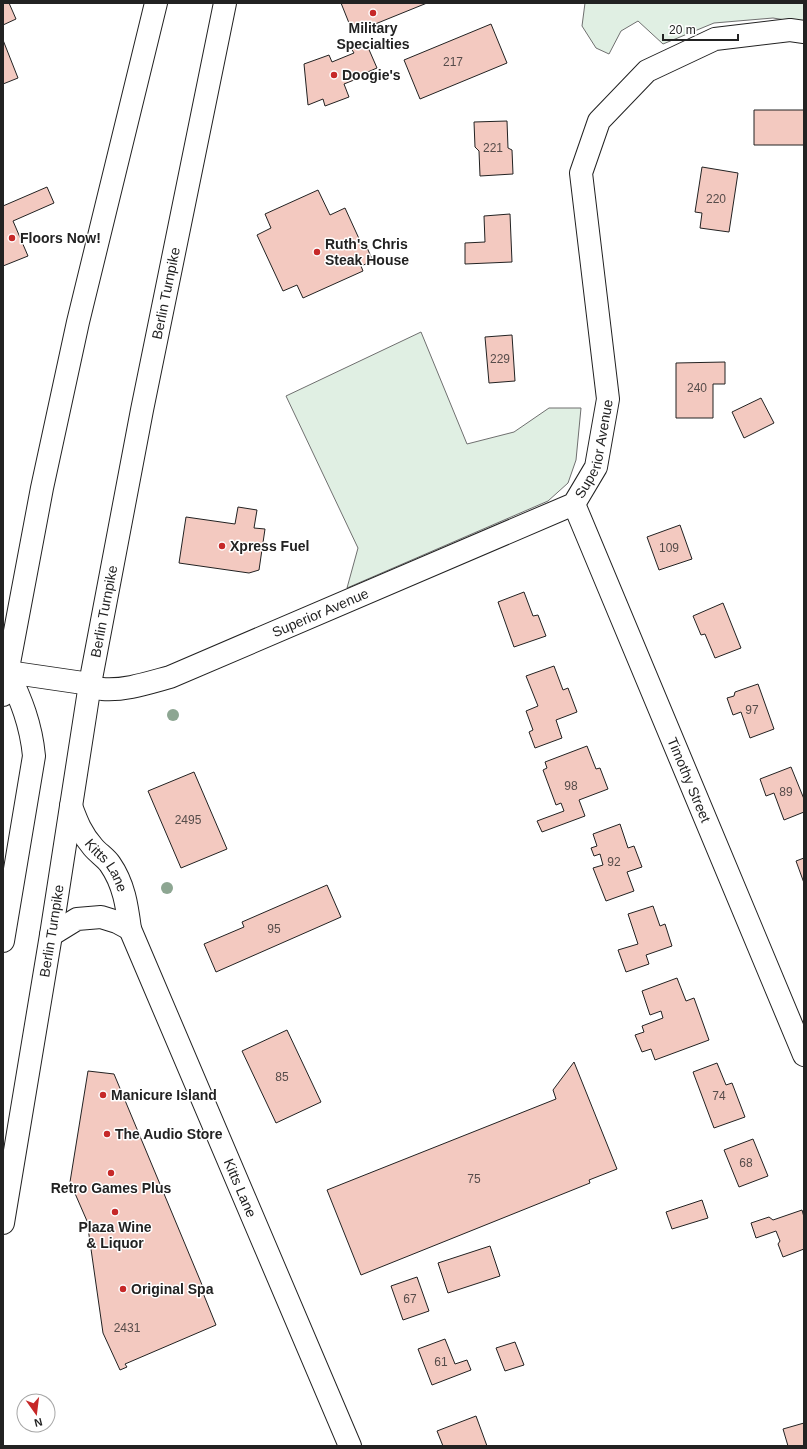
<svg xmlns="http://www.w3.org/2000/svg" width="807" height="1449" font-family="Arial,sans-serif">
	<rect width="100%" height="100%" fill="#fff"/>
	<path fill="#e0efe3" stroke="#6f6f6f" d="M585,3h219v20l-31,-5 -59,5 -51,21 -25,-23 -17,10 -12,23 -13,-6 -14,-22z
		M421,332l46,112 47,-12 35,-24h32l-5,52 -8,23 -20,18 -201,87 11,-40 -72,-152z"/>
	<path fill="#f3c9c0" stroke="#222" d="M3,3h6l7,16 -13,6z
		M341,3h86l-74,30z
		M491,24l16,39 -87,36 -16,-39z
		M3,40l15,38 -15,6z
		M363,43l2,3 2,-1 10,23 -14,6 1,2 -20,8 5,13 -24,9 -2,-7 -15,6 -4,-41 25,-9 3,7 22,-9 -3,-5z
		M754,110h50v35h-50z
		M507,121l1,27 4,2 1,24 -33,2 -1,-25 -4,-4 -1,-25z
		M702,167l36,6 -9,59 -29,-4 2,-15 -7,-1z
		M47,187l7,16 -41,18 15,35 -25,10v-60z
		M318,190l12,25 15,-7 16,35 3,-2 9,20 -12,5 2,5 -60,27 -6,-13 -14,6 -26,-56 14,-7 -6,-14z
		M510,214l2,48 -47,2v-21l20,-1 -1,-26z
		M512,335l3,46 -26,2 -4,-46z
		M725,362v22h-12v34h-37v-55z
		M761,398l13,25 -30,15 -12,-26z
		M238,507l19,3 -3,18 11,1 -6,41 -10,3 -70,-10 7,-46 49,7z
		M680,525l12,34 -33,11 -12,-33z
		M524,592l9,24 5,-1 8,21 -32,11 -16,-45z
		M723,603l18,45 -26,10 -10,-24 -4,1 -8,-19z
		M554,666l9,24 5,-2 9,24 -21,8 6,18 -27,10 -6,-16 4,-2 -7,-19 12,-5 -12,-30z
		M758,684l16,45 -24,9 -9,-26 -8,3 -6,-17 7,-2 1,-4z
		M587,746l9,23 4,-1 8,21 -29,11 6,16 -43,16 -5,-11 27,-10 -3,-8 -5,2 -13,-35 4,-2 -2,-6z
		M791,767l13,32v13l-20,8 -10,-27 -8,3 -6,-17z
		M194,772l33,77 -46,19 -33,-77z
		M620,824l8,24 6,-2 8,21 -15,5 7,19 -28,10 -13,-33 10,-3 -3,-11 -6,2 -3,-8 6,-2 -4,-12z
		M804,858v25l-8,-22z
		M327,885l14,32 -125,55 -12,-28 40,-17 -2,-5z
		M653,906l7,20 5,-2 7,22 -26,9 3,9 -23,8 -8,-22 20,-6 -10,-30z
		M677,978l9,23 8,-3 15,42 -54,20 -4,-11 -9,3 -7,-17 9,-3 -2,-6 21,-8 -2,-7 -11,4 -8,-24z
		M287,1030l34,72 -45,21 -34,-72z
		M574,1062l43,107 -28,11 1,3 -229,92 -34,-85 229,-91 -3,-9z
		M717,1063l9,22 6,-2 13,34 -31,11 -21,-56z
		M88,1071l26,3 91,218 -2,1 13,32 -91,39 2,3 -7,3 -17,-37 -16,-112 -17,-39z
		M753,1139l15,37 -29,11 -15,-37z
		M702,1200l6,18 -36,11 -6,-17z
		M802,1210l2,7v32l-21,8 -5,-13 2,-3 -4,-10 -20,7 -5,-15 18,-6 4,3z
		M490,1246l10,30 -52,17 -10,-30z
		M417,1277l12,34 -26,9 -12,-34z
		M445,1339l10,25 12,-4 4,10 -39,15 -14,-36z
		M515,1342l9,23 -19,6 -9,-23z
		M476,1416l11,30h-44l-6,-15z
		M804,1423v23h-16l-5,-17z"/>
	<g fill="none" stroke-linecap="round" stroke-linejoin="round">
		<defs>
			<g id="minor">
				<path id="s1" d="M574,504l230,551"/>
				<path id="s2" d="M90,684c4,2 8,5 12,5 22,2 46,-6 68,-12l404,-173 22,-37 12,-68 -27,-226 18,-52 48,-50 68,-32 75,-9 14,2"/>
				<path id="s3" d="M71,806c6,16 10,27 22,41 5,6 13,11 17,17 14,20 17,42 20,65l220,517"/>
				<path d="M51,935l26,-16 24,-2 16,5 13,7"/>
			</g>
			<path id="tertiary" d="M3,663l5,9 82,12"/>
			<g id="trunk">
				<path d="M3,695l39,-207 36,-166 78,-319"/>
				<path d="M3,941l31,-185c-3,-32 -13,-56 -26,-84"/>
				<path id="s4" d="M3,1223l48,-288 39,-251 52,-274 83,-407"/>
			</g>
		</defs>
		<use href="#minor" stroke="#222" stroke-width="24"/>
		<use href="#tertiary" stroke="#222" stroke-width="24"/>
		<use href="#trunk" stroke="#222" stroke-width="24"/>
		<use href="#minor" stroke="#fff" stroke-width="22"/>
		<use href="#tertiary" stroke="#fff" stroke-width="22"/>
		<use href="#trunk" stroke="#fff" stroke-width="22"/>
	</g>
	<g fill="#8da692">
		<circle cx="173" cy="715" r="6"/>
		<circle cx="167" cy="888" r="6"/>
	</g>
	<g fill="#c62828" stroke="#fff" stroke-width="1.5">
		<circle cx="373" cy="13" r="4"/>
		<circle cx="334" cy="75" r="4"/>
		<circle cx="12" cy="238" r="4"/>
		<circle cx="317" cy="252" r="4"/>
		<circle cx="222" cy="546" r="4"/>
		<circle cx="103" cy="1095" r="4"/>
		<circle cx="107" cy="1134" r="4"/>
		<circle cx="111" cy="1173" r="4"/>
		<circle cx="115" cy="1212" r="4"/>
		<circle cx="123" cy="1289" r="4"/>
	</g>
	<g text-anchor="middle" dominant-baseline="central" stroke-width="3" stroke-linejoin="round" paint-order="stroke">
		<g font-size="12" fill="#564c4a">
			<text x="453" y="62">217</text>
			<text x="493" y="148">221</text>
			<text x="716" y="199">220</text>
			<text x="500" y="359">229</text>
			<text x="697" y="388">240</text>
			<text x="669" y="548">109</text>
			<text x="752" y="710">97</text>
			<text x="571" y="786">98</text>
			<text x="786" y="792">89</text>
			<text x="188" y="820">2495</text>
			<text x="614" y="862">92</text>
			<text x="274" y="929">95</text>
			<text x="282" y="1077">85</text>
			<text x="719" y="1096">74</text>
			<text x="746" y="1163">68</text>
			<text x="474" y="1179">75</text>
			<text x="410" y="1299">67</text>
			<text x="127" y="1328">2431</text>
			<text x="441" y="1362">61</text>
		</g>
		<g font-size="14" font-weight="bold" fill="#222" stroke="#fff" text-anchor="start">
			<text x="373" y="28" text-anchor="middle">Military<tspan x="373" dy="16">Specialties</tspan></text>
			<text x="342" y="75">Doogie's</text>
			<text x="20" y="238">Floors Now!</text>
			<text x="325" y="244">Ruth's Chris<tspan x="325" dy="16">Steak House</tspan></text>
			<text x="230" y="546">Xpress Fuel</text>
			<text x="111" y="1095">Manicure Island</text>
			<text x="115" y="1134">The Audio Store</text>
			<text x="111" y="1188" text-anchor="middle">Retro Games Plus</text>
			<text x="115" y="1227" text-anchor="middle">Plaza Wine<tspan x="115" dy="16">&amp; Liquor</tspan></text>
			<text x="131" y="1289">Original Spa</text>
		</g>
		<g font-size="14" fill="#222" stroke="#fff">
			<text stroke="none"><textPath href="#s4" startOffset="944">Berlin Turnpike</textPath></text>
			<text stroke="none"><textPath href="#s2" startOffset="582">Superior Avenue</textPath></text>
			<text stroke="none"><textPath href="#s4" startOffset="620">Berlin Turnpike</textPath></text>
			<text stroke="none"><textPath href="#s2" startOffset="246">Superior Avenue</textPath></text>
			<text stroke="none"><textPath href="#s1" startOffset="299">Timothy Street</textPath></text>
			<text stroke="none"><textPath href="#s3" startOffset="70">Kitts Lane</textPath></text>
			<text stroke="none"><textPath href="#s4" startOffset="296">Berlin Turnpike</textPath></text>
			<text stroke="none"><textPath href="#s3" startOffset="421">Kitts Lane</textPath></text>
		</g>
	</g>
	<rect width="807" height="1449" fill="none" stroke="#222222" stroke-width="8"/>
	<g transform="translate(36 1413) rotate(166)"><circle r="19" fill="#ffffff" stroke="#a7a7a7"/>
	<path d="M0-3L7 15L0 10L-7 15Z" fill="#c62828"/>
	<text y="-6" font-size="11" font-weight="bold" text-anchor="middle" fill="#222222">N</text>
	</g>
	<path d="M663 34v6h75v-6" fill="none" stroke="#222222" stroke-width="2"/>
	<text x="669" y="34" font-size="12" fill="#222222" stroke="#ffffff" stroke-width="3" paint-order="stroke">20 m</text>
</svg>
